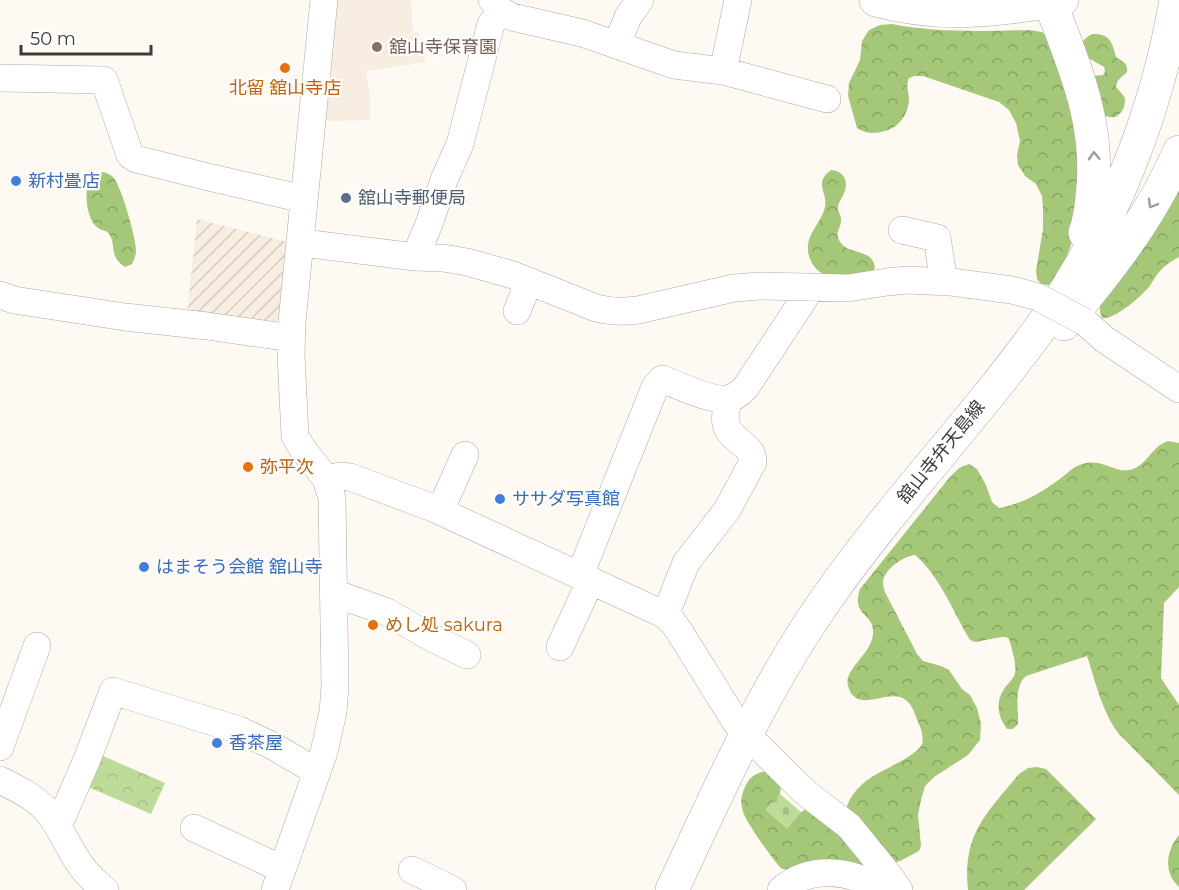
<svg xmlns="http://www.w3.org/2000/svg" width="1179" height="890" font-family="Montserrat,'Noto Sans JP',sans-serif">
	<defs>
		<pattern id="industrial-furrows" width="10" height="10" patternUnits="userSpaceOnUse" patternTransform="scale(1.5)"><rect width="10" height="10" fill="#f7ede0"/><path d="M-1 1l2-2M0 10L10 0M9 11l2-2" fill="none" stroke="#d5ccc1"/></pattern>
		<pattern id="forest-crowns" width="20" height="18" patternUnits="userSpaceOnUse" patternTransform="scale(1.5)"><rect width="20" height="18" fill="#a5c878"/><path d="M2 6a3 3 0 1 1 6 0M12 15a3 3 0 1 1 6 0" fill="none" stroke="#88a463"/></pattern>
		<pattern id="cemetery-stones" width="16" height="16" patternUnits="userSpaceOnUse" patternTransform="scale(1.5)"><rect width="16" height="16" fill="#bedc99"/><path d="M2 7V4a2 2 0 0 1 4 0v3zM10 15v-3a2 2 0 0 1 4 0v3z" fill="#a4be85"/></pattern>
		<pattern id="park-crowns" width="20" height="18" patternUnits="userSpaceOnUse" patternTransform="scale(1.5)"><rect width="20" height="18" fill="#bedc99"/><path d="M2 6a3 3 0 1 1 6 0M12 15a3 3 0 1 1 6 0" fill="none" stroke="#a4be85"/></pattern>
	</defs>
	<rect width="100%" height="100%" fill="#fff9f3"/>
	<path fill="url(#industrial-furrows)" d="M197,219l91,23 -7,76 -10,7 -84,-10z"/>
	<path fill="#f7ede0" d="M337,0h74l2,33 5,-1 8,30 -60,9 4,26v23l-45,1z"/>
	<path fill="url(#forest-crowns)" d="M892,24c46,9 91,7 138,6l12,2 10,8 25,65 1,121 -18,48 -11,11 -8,-1 -4,-5 -1,-8 7,-42v-21l-1,-12 -6,-12 -11,-8 -7,-11 -1,-11 3,-13 -4,-18 -7,-13 -10,-8 -76,-26h-8l-6,2c-3,7 -1,12 0,20 0,15 -9,29 -24,33 -10,3 -19,3 -28,-3l-9,-32 1,-13 11,-23 2,-19 7,-11 11,-5z
		M1093,34c17,0 19,8 23,23 6,5 12,5 11,15 -5,5 -10,7 -11,15 2,3 5,5 7,8 5,6 0,19 -8,22 -5,1 -10,-1 -15,-3l-6,-38 9,-1 2,-3 -1,-5 -19,-11 -3,-14 5,-5z
		M831,170c13,1 18,11 13,23 -1,4 -5,8 -6,13 -1,6 3,8 3,13 1,7 -5,12 -3,18 5,20 35,9 37,31l-4,5c-13,1 -28,4 -41,3 -16,-2 -26,-22 -21,-36 3,-11 13,-20 16,-33 3,-15 -12,-24 6,-37z
		M104,172c3,1 7,3 9,5 8,8 23,61 23,73 0,6 -2,10 -4,14l-7,3c-17,-11 -8,-22 -16,-33 -3,-5 -9,-3 -12,-7 -11,-8 -14,-39 -6,-49 3,-4 9,-5 13,-6z
		M1179,173v84c-7,4 -14,8 -19,14 -5,5 -7,11 -11,16 -9,10 -34,33 -47,31l-2,-6v-12z
		M1168,441l11,2v144l-15,16 -3,75 18,27v90l-60,-61c-17,-22 -23,-51 -32,-78l-61,20c-13,12 -7,32 -8,48l-5,5h-6c-9,-12 -12,-27 -3,-40 4,-6 10,-10 11,-16 2,-8 -4,-27 -6,-34l-3,-2h-5l-25,5 -6,-2c-17,-28 -30,-64 -55,-85 -11,1 -31,14 -32,27 0,4 1,7 2,10l32,62 6,7 18,5 8,4 13,19 8,6 7,13 4,16 -1,16 -12,15 -34,22 -9,9 -4,14 -3,15 3,31 -2,5 -19,10 -7,2 -45,-48 -1,-9c4,-10 10,-18 19,-25 12,-10 52,-25 56,-37 2,-7 -1,-16 -4,-22 -3,-7 -5,-16 -11,-21 -17,-16 -50,16 -59,-15 -5,-18 27,-33 25,-56 -1,-17 -22,-15 -13,-41l89,-111 10,-10 10,-4 8,5 9,16 6,17 7,6c22,-4 40,-14 58,-27 6,-4 12,-10 18,-14 25,-14 40,9 58,2 12,-4 17,-17 27,-24 3,-2 6,-3 8,-4z
		M1037,767l9,2 50,50 -72,71h-56c-6,-56 19,-77 51,-116l9,-6z
		M768,771l13,14 -1,9 -14,16 21,18 14,-16 10,-6 60,60 -81,3h-8l-4,-4c-9,-12 -34,-44 -36,-57 -2,-8 0,-15 4,-23 4,-9 12,-13 22,-14z
		M1179,835v52c-16,-15 -13,-36 0,-52z"/>
	<path fill="url(#cemetery-stones)" d="M780,794l21,18 -14,16 -22,-19z"/>
	<path fill="url(#park-crowns)" d="M94,752l71,31 -14,31 -70,-30z"/>
	<g fill="none" stroke-linecap="round" stroke-linejoin="round">
		<defs>
			<path id="minor" d="M492,0l9,11 11,6 70,16 92,32 49,6 104,28
				M617,44l11,-27 12,-17
				M723,71l15,-71
				M0,78l104,2 26,75 6,4 72,18 96,22
				M902,230l35,8 7,44
				M301,244h10l104,13 28,1 24,4 46,13 83,33c15,4 27,4 42,2l96,-22 26,-2 88,2 39,-6 19,-2 45,2 61,8 26,7
				M415,257l14,-33 15,-44 16,-36 31,-120 10,-13
				M0,295l14,5 111,17 82,9 84,12
				M517,311l12,-30
				M1085,322l19,17 75,50
				M326,479l14,-3 10,1 83,31 230,106 9,7 7,10 58,93 10,11 59,58 43,33 39,48 11,16
				M440,511l25,-56
				M580,575l75,-188 7,-8c16,6 49,22 64,20 9,-1 14,-6 20,-12l58,-88 4,-12
				M334,593l53,19 45,26 35,17
				M663,614l7,-11 16,-40 41,-53 26,-48c0,-19 -23,-20 -27,-38 -2,-8 1,-17 2,-25
				M560,647l31,-67
				M0,747l37,-101
				M0,780c16,8 35,17 47,31 11,13 18,29 27,44 8,14 18,25 31,35
				M56,823l7,-8 25,-58 25,-66 126,39 34,16 44,26
				M194,828l88,41
				M412,870l41,20
				M275,890l49,-138 9,-40 2,-26 -3,-188 -6,-19 -24,-31 -7,-12 -4,-82 1,-32 32,-322
				M781,890c27,-24 70,-22 98,0"/>
			<path id="major" d="M876,0c67,18 119,10 186,0
				M1050,2c25,66 51,123 42,195 -1,12 -3,25 -7,36
				M1064,324c44,-53 88,-108 115,-172
				M672,890c46,-98 90,-199 153,-289 68,-98 152,-184 221,-281 66,-93 111,-208 130,-320"/>
		</defs>
		<use href="#minor" stroke="#afaaa4" stroke-width="28"/>
		<use href="#major" stroke="#afaaa4" stroke-width="34"/>
		<use href="#minor" stroke="#fff" stroke-width="27"/>
		<use href="#major" stroke="#fff" stroke-width="33"/>
		<defs>
			<path id="minor-bridge" d="M1038,297l47,25"/>
		</defs>
		<use href="#minor-bridge" stroke="#afaaa4" stroke-width="28" stroke-linecap="butt"/>
		<use href="#minor-bridge" stroke="#fff" stroke-width="27"/>
	</g>
	<defs><path id="oneway-chevron" d="M-2-3.5L2.5 0L-2 3.5" fill="none" stroke-width="1.6" stroke-linecap="round" stroke-linejoin="round" transform="scale(1.5)"/></defs>
	<g stroke="#9e9e9c">
		<use href="#oneway-chevron" transform="translate(1094 156) rotate(-92)"/>
		<use href="#oneway-chevron" transform="translate(1152 204) rotate(120)"/>
	</g>
	<circle fill="#8d6e63" stroke="#fff" stroke-width="2" cx="377" cy="47" r="6"/>
	<g fill="#e8710a" stroke="#fff" stroke-width="2">
		<circle cx="285" cy="68" r="6"/>
		<circle cx="248" cy="467" r="6"/>
		<circle cx="373" cy="625" r="6"/>
	</g>
	<g fill="#3f7fe0" stroke="#fff" stroke-width="2">
		<circle cx="16" cy="181" r="6"/>
		<circle cx="500" cy="499" r="6"/>
		<circle cx="144" cy="567" r="6"/>
		<circle cx="217" cy="743" r="6"/>
	</g>
	<circle fill="#5c6f8a" stroke="#fff" stroke-width="2" cx="346" cy="198" r="6"/>
	<g text-anchor="middle" dominant-baseline="central" stroke-width="4.5" stroke-linejoin="round" paint-order="stroke">
		<g font-size="18" fill="#785e54" stroke="#fff" text-anchor="start">
			<text x="389" y="47">舘山寺保育園</text>
		</g>
		<g font-size="18" fill="#c56008" stroke="#fff" text-anchor="start">
			<text x="285" y="88" text-anchor="middle">北留 舘山寺店</text>
			<text x="260" y="467">弥平次</text>
			<text x="385" y="625">めし処 sakura</text>
		</g>
		<g font-size="18" fill="#366cbe" stroke="#fff" text-anchor="start">
			<text x="28" y="181">新村畳店</text>
			<text x="512" y="499">ササダ写真館</text>
			<text x="156" y="567">はまそう会館 舘山寺</text>
			<text x="229" y="743">香茶屋</text>
		</g>
		<g font-size="18" fill="#4e5e75" stroke="#fff" text-anchor="start">
			<text x="358" y="198">舘山寺郵便局</text>
		</g>
		<g font-size="18" fill="#3e3c39" stroke="#fff">
			<text transform="translate(941 452) rotate(-51)">舘山寺弁天島線</text>
		</g>
	</g>
	<path d="M21 45v9h130v-9" fill="none" stroke="#3e3c39" stroke-width="3"/>
	<text x="30" y="45" font-size="18" fill="#3e3c39" stroke="#ffffff" stroke-width="4.5" paint-order="stroke">50 m</text>
</svg>
